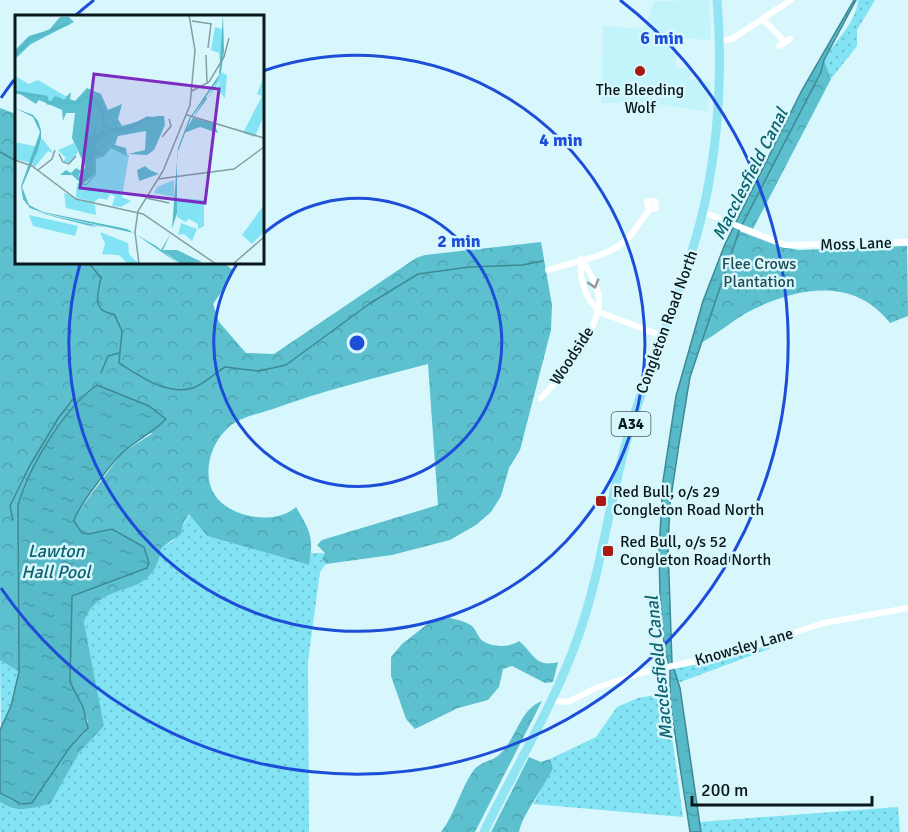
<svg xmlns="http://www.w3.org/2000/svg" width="908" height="832" font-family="Signika,sans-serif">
	<defs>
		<pattern id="grass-dots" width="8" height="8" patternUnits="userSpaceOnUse" patternTransform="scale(1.5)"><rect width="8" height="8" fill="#81e3f3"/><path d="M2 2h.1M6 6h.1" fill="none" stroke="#6ec2d0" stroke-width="1.8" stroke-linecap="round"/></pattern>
		<pattern id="forest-crowns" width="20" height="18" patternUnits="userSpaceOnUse" patternTransform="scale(1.5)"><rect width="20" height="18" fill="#5cc0cf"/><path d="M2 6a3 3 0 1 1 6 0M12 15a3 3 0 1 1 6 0" fill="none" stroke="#4fa4b1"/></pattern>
		<pattern id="water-ripples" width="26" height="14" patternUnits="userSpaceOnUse" patternTransform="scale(1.5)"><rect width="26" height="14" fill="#56bac9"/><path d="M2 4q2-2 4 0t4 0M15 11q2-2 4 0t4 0" fill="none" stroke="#4a9fac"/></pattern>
	</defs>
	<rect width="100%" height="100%" fill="#d8f7fd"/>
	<path fill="#c3f4fc" d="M710,0l1,40 -35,-2v30l15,1 -1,10 4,2 17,1 -3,30 -66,-10 -41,1 2,-77 41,3 10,-28z"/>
	<path fill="url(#grass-dots)" d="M858,0h17l-18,30v16l-26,33 -7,-19c11,-20 32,-36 34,-60z
		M190,514l17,22 102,29 2,-12h14l-3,6 4,5 -6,8 -12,89 1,171h-309v-30c17,12 30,6 50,1l29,-50 25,-27 -20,-104c19,-47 70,-19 76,-74l12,-6z
		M767,645l4,3 -93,35 -5,-14 41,-8z
		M0,660l19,12 -8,34 -10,22z
		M666,693l17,124 -150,-13 20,-36 -3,-9 46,-22 21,-30 21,-9z
		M898,807l2,25h-199l-2,-10z"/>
	<path fill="url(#forest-crowns)" d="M824,60l7,19 -78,150 -12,-4 80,-153z
		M0,108l16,6v148l208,1 9,7 -2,8 -18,26 6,18 27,31 28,1 142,-96 9,-3 116,-13 11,63 -1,25 -31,120 -11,18 -8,28 -10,16 -15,13 -26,15 -58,15 -66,9 -4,-5 3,-6 -8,-8 5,-5 116,-35 -10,-141c-54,14 -106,27 -158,46 -13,4 -32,8 -42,18 -16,14 -25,41 -16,62 12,27 62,37 84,17 14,24 18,29 13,58l-102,-29 -18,-22 -6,10 -2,10 -20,14c-7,56 -59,27 -77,74l20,104 -25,27 -29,51c-20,4 -33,10 -50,-2v-9l13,8 19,2 38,-56 15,-14 3,-12 -18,-39 2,-87 75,-27 2,-5 -5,-16 -19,-10 -43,-4 -8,-12 1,-5 47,-63 31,-20 -103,9c-13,19 -26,41 -32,63l1,167 -19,-12z
		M739,231l42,16 18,3 108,-4 1,70 -18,7c-36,-46 -91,-36 -138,-13 -18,9 -33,23 -51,33z
		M450,618c8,2 15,3 22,8 5,5 6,12 11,15 10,7 28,6 36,0 15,13 17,27 39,21l-5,20 -8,1 -33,-17 -9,3 -4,18 -11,13 -30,8 -43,21 -9,-10 -15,-43v-19l11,-13 28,-22z
		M542,701l-67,131h-34c14,-18 19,-42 32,-61 7,-10 19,-9 27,-17 17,-16 19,-44 42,-53z
		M529,757l12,5 9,-3 3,9c-8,18 -31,47 -34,64h-28z"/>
	<path fill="url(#water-ripples)" stroke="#3f8994" stroke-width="1.5" d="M854,0h2l-32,60 -3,12 -82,159 -49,146 -11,67 -9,60 -2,43 4,116 8,25 21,144h-11l-20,-130v-31l-6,-27 -4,-49 -1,-44 4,-70 13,-85 27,-95 22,-57 77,-154z
		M97,385l52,21 17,13c-13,14 -30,21 -44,34 -10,10 -46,56 -48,68l8,12 7,1 23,-5 32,18 5,16 -2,5 -75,28 -2,86 13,25 5,21 -18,19 -38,56 -11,1 -21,-11v-63l11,-24 8,-34 -1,-167c11,-38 46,-97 79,-120z"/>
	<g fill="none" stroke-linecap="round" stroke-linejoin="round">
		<path stroke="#3f8994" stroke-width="1.5" d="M0,152l16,9
			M88,262l13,16c-4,17 -9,34 13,36l8,17 -3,32c21,13 48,33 74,25 11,-4 22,-15 32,-21l34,4 27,-6 83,-61 49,-30 51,-7 53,-2 21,-4
			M101,373l7,-17 11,-3
			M13,520l-3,-14 19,-39 30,-50 14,-18"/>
		<path stroke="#fff" stroke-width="6" d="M763,19l22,23
			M719,41l13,-2 59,-39
			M779,46l11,-7
			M703,212l82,33 123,-3
			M582,262c-4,12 4,39 15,46
			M548,270c24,-8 59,-12 78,-30 9,-8 16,-21 23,-30l7,-2 -1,-7 -8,1 2,8
			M597,311l65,25
			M541,398c19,-20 59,-69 58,-97 0,-15 -11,-31 -18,-42
			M550,700l18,2 28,-14 44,-15 92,-20 92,-30 84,-15"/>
		<path stroke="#92e4f2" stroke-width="9" d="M484,832c31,-64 71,-129 94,-195 25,-70 32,-145 54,-215 18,-58 43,-113 60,-171 25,-79 32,-169 25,-251"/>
	</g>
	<defs><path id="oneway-chevron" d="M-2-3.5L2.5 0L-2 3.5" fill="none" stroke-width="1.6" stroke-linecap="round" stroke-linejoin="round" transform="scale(1.5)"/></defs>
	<use stroke="#909798" href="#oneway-chevron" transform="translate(594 284) rotate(73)"/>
	<g fill="none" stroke="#1d4ed8" stroke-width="3">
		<path d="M263 234A144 144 0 1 1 237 264"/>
		<path d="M263 71A288 288 0 1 1 80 264"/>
		<path d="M1 98A432 432 0 0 1 14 80M76 15A432 432 0 0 1 94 0M620 0A432 432 0 1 1 1 588"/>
	</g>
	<g fill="#aa1911" stroke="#d8f7fd" stroke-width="2">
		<circle cx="640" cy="71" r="6"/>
		<rect x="595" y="495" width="12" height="12" rx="3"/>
		<rect x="602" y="545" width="12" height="12" rx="3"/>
	</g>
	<g text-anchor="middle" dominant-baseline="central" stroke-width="5" stroke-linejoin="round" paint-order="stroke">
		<rect fill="#d8f7fd" stroke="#475b5e" stroke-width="1.5" x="611.5" y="412" width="39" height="24" rx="4.5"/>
		<g font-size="15" font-weight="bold" fill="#09181a">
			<text x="631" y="424">A34</text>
		</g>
		<g font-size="16" fill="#09181a" stroke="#d8f7fd" text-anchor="start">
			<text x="640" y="90" text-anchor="middle">The Bleeding<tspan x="640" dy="18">Wolf</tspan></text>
			<text x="613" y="492">Red Bull, o/s 29<tspan x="613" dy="18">Congleton Road North</tspan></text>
			<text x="620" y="542">Red Bull, o/s 52<tspan x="620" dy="18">Congleton Road North</tspan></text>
		</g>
		<g font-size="16" fill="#09181a" stroke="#d8f7fd">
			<text transform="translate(856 244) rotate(-2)">Moss Lane</text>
			<text transform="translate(667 322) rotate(-70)">Congleton Road North</text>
			<text transform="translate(572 356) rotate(-57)">Woodside</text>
			<text transform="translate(744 647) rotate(-16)">Knowsley Lane</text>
		</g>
		<g font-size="16" fill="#1f4b53" stroke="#d8f7fd">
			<text x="759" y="264">Flee Crows<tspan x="759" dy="18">Plantation</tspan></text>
		</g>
		<g font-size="18" font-style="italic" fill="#0f636e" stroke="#d8f7fd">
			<text transform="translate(750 174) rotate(-63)">Macclesfield Canal</text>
			<text x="56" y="551">Lawton<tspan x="56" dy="21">Hall Pool</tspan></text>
			<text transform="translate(659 668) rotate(-96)">Macclesfield Canal</text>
		</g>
	</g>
	<g transform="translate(15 15)">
		<rect width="249" height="249" fill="#d8f7fd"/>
		<path d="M200,12l7,2 -2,32 -1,-8 -8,-3zM206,57l6,3 -2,23 -8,-9 4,-9 -14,19zM0,61l14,8 9,-4 29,17 -20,6 -2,-6 -30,-4zM249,61v39l-9,22 -12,-4 19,-37 -5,-2zM27,123l12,16 -6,-3 -13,16 -3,-2zM0,127l23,5 -7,16 -16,-4zM59,128l4,9 -8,11 -7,-1 3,-4 -8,-8zM96,132l18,8 -7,42 9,4 -10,6 -9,-1 3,-10 -5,-2 -3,6 -8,-2 -6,5 -17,-6 1,-14 10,2 9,-10v-16zM159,165v17l-20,-4 3,-6zM49,178l31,12 1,10 -30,-7zM161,183l28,2v26l-6,3v-5l-9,-5 -4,3 -8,-5zM14,200l49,11 -3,10 -42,-10zM166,208l16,6 -5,12 -8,-7 -6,1zM85,217l28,11 1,11 9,9 -10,1 -9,-9 -17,-1 3,-10z" fill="#81e3f3"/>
		<path d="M45,2h9l5,5 -43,22 -16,15v-9l14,-14 20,-6zM72,73l14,6 7,16 14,-6 -4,15 4,7 35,-10h7l1,9 -11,25 -7,5 -19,-1 17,-4 1,-19 -28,5 -3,9 11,3 1,8 -16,-8 -7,8 -8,3v16l-9,10h-4l-11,-10h-12l6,-5 5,3 5,-5 5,3 -3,6 7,7 9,-9v-18l11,-3 -10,-8 14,-12 -12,-4 -5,7 -7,29 -13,-28 3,-25h-9l-3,8 -1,-11 -23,-10 -3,4 -19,-12 29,5 3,6 6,-7 9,3 7,-7 -1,7 5,2zM191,81l1,3 -14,19 21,5 4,10 -18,-6 -16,6zM130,151l5,4 9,4 -20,7 -2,-11zM21,197l69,15 15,2 -30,-4 8,3zM156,218l-8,17h14l25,12 -21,2 -20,-14z" fill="#5cc0cf"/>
		<path d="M249,190v27l-12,12 -10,-9z" fill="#81e3f3"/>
		<path d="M208,0l1,36 -3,21 -4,9 -26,37 -14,36v59l-5,16 6,-81 11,-29 30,-44zM0,93l18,7 5,6 3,9v9l-3,11 -16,37 7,18 14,7 84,17 10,6 19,11 23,18 -45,-31 -90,-20 -14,-5 -7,-9 -2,-13 19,-54 -7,-15zM86,113l9,6 -15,12 10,8 -11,3v18l-11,9 -6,-5 8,-11 3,-25z" fill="#56bac9"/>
		<path fill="none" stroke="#56bac9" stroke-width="3" d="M0,40l15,-16 39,-16M0,77l31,5 2,6h29l14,-9 12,20 1,12 9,4 14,-1 20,-11 17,1M72,130l10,-15"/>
		<path fill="none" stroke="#859ea2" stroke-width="1.5" d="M177,6l20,3M193,33l3,-24M191,40l1,29M177,76l17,-9 15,-25 5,-19M172,100l77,23M147,122l9,-11 -2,-7M44,139l4,8 6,2 7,-8M0,145l17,6 44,33 67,15 73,50M23,155l14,-11 3,-9M143,164l76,-10 30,-22M131,183l23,5M124,249l-4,-32 3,-21 25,-40 27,-66 5,-55 -6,-35M218,249l31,-27"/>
		<path fill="#7b2cbf" fill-opacity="0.15" stroke="#7b2cbf" stroke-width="3" d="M79,59l125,15 -14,114 -125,-15z"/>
		<rect width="249" height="249" fill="none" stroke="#09181a" stroke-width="3"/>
	</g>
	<circle cx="357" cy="343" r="9" fill="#1d4ed8" stroke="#d8f7fd" stroke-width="3"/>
	<g font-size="18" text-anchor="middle" font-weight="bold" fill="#1d4ed8" stroke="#d8f7fd" stroke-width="5" stroke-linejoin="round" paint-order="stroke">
		<text x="662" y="44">6 min</text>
		<text x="561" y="146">4 min</text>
		<text x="459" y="247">2 min</text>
	</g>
	<path d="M692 796v9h180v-9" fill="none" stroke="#09181a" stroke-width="3"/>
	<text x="701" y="796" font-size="18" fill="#09181a" stroke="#d8f7fd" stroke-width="4.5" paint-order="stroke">200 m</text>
</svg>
